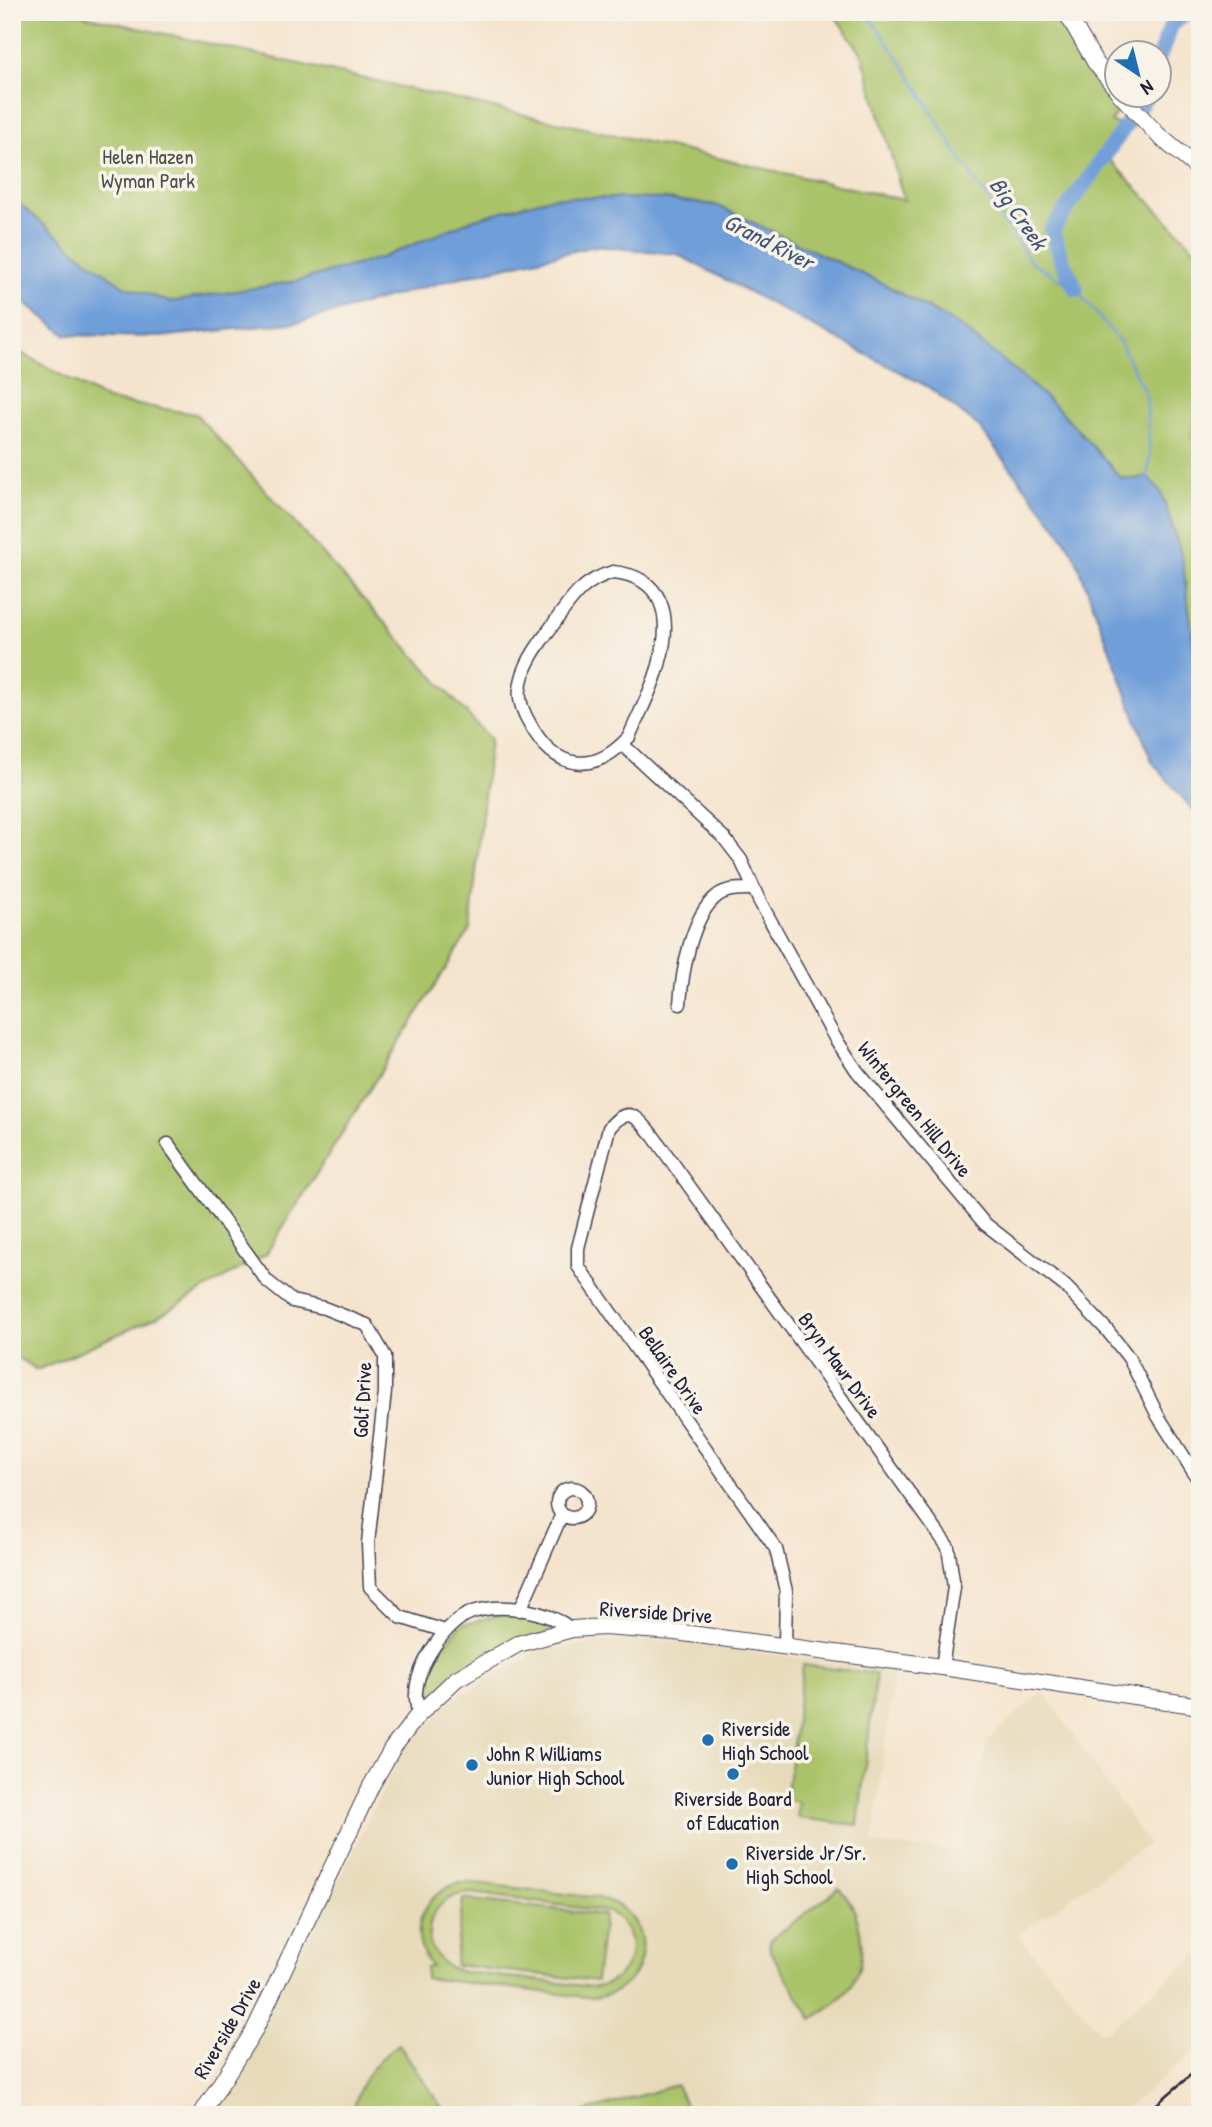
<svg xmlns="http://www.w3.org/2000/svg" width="1212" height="2127" font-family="'Patrick Hand',sans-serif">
	<rect width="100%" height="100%" fill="#f7f3e8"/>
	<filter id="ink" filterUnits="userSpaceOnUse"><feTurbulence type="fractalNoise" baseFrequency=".0143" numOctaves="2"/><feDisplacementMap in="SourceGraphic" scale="14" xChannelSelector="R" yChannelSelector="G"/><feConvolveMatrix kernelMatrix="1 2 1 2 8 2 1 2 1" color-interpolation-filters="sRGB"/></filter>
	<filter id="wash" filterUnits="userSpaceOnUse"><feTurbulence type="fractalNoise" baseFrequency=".00686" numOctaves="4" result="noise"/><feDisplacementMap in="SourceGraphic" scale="28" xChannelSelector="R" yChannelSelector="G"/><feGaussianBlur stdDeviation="1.57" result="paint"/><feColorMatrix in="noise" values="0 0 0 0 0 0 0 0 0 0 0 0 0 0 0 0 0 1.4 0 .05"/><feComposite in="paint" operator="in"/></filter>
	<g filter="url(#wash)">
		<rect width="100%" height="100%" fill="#f5e4cd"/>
		<path fill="#e7daba" d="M639,1637l255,33 -21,174 89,8 26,-112 55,-49 105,153 -131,91 85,99 98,-82v95l-82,68h-907l130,-239 57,-118 53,-58 89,-49z"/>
		<path fill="#aac369" stroke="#667252" stroke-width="2" fill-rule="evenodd" d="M12,12h56l836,188 -42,-146 -30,-42h222l7,14 59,80 -9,16 10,3 -18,28 97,101v145l-9,37 9,12v242l-24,17 -172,-299 -346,-186 -483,86 -163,-67z
			M12,348l95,52 89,14 294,325 -20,191 -204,324 -111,64 -118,52 -25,-16z
			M500,1615l35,4 18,10 -128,73 8,-44 28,-33z
			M803,1665l73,9 -18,151 -61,-7 2,-16 -13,-2z
			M459,1883h16l123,15c61,12 57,93 -4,100l-169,-20 1,-11h6c-26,-31 -12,-73 27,-84zM473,1893l136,19c36,20 25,70 -15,75l-131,-15c-51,-11 -42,-80 10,-79z
			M839,1888c22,22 30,66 14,94 -8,16 -26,27 -41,37l-42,-68 -1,-10z
			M463,1899l141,16 -8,66 -141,-16z
			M399,2044l48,71h-94c4,-31 21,-54 46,-71z
			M676,2085l14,30h-115z"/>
		<path fill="#709ed9" stroke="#49608a" stroke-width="2" d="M553,197l112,2 51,6 170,80 71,39 59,47 45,40 60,67 14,1 12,-3 14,16 21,65 18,133v128l-48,-56 -78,-208 -17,-26 -79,-102 -48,-38 -253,-134 -82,-8 -138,32 -157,44 -141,15 -93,-2 -54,-43v-94l74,61 38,27 46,16 126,-21 85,-23 93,-39z"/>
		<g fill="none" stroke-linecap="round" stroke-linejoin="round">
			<path stroke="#709ed9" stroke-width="2.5" d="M866,12l41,58 50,83 73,108 46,28 44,53 26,53 4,61 -3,23"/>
			<path stroke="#709ed9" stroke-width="16" d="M1160,55l12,-32 16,-11
				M1076,289l-14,-29 -10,-30 96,-136"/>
		</g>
	</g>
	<g filter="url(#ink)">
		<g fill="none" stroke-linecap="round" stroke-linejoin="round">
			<defs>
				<path id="minor" d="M613,572c51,5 59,45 47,89 -6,26 -21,52 -31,76 -36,39 -74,33 -99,-13 -6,-10 -12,-23 -10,-35 3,-28 22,-48 37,-70 17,-24 28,-39 56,-47z
					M622,744l102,94 17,22 18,40 76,138 22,33 127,152 81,63 42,44 22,28 29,58 42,66
					M680,1004c2,-31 11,-88 37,-108 10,-8 25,-7 37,-7
					M168,1144l99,137 25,20 32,7 43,17 18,31v36l-17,151 2,44 30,30 45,14
					M557 1503a15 15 0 1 1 30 0a15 15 0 1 1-30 0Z
					M520,1610l42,-96
					M785,1647l1,-56 -10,-42 -198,-283v-18l31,-120c20,-25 30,-9 45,9l294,410 6,40 -12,80
					M418,1715c0,-7 -3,-15 -2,-22 1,-28 30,-72 57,-81 31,-10 74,-1 99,17"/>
				<path id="major" d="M1066,12l29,50 23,29
					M1120,94l38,41 42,35
					M201,2115l54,-86 116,-243 21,-37 26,-34 38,-36 62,-35 54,-15 32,-2 71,5 267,35 258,39"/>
			</defs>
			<use href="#minor" stroke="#423f51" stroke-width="15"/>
			<use href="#major" stroke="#423f51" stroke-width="18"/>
			<use href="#minor" stroke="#fff" stroke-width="12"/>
			<use href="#major" stroke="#fff" stroke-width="16"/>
			<path stroke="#22223b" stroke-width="2.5" d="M1144,2115l56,-48"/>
		</g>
	</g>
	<g fill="#1f6fb2" stroke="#f7f3e8" stroke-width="2.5">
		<circle cx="708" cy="1740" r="7"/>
		<circle cx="472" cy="1765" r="7"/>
		<circle cx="733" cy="1774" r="7"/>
		<circle cx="732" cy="1864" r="7"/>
	</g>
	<g text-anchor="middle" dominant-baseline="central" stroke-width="7" stroke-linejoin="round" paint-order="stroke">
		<g font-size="21" fill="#4b5249" stroke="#f7f3e8">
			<text x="148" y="156">Helen Hazen<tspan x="148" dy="24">Wyman Park</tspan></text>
		</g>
		<g font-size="21" fill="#22223b" stroke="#f7f3e8">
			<text transform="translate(915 1109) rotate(51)">Wintergreen Hill Drive</text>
			<text transform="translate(840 1365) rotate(54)">Bryn Mawr Drive</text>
			<text transform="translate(673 1370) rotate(55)">Bellaire Drive</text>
			<text transform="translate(362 1400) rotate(-87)">Golf Drive</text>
			<text transform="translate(656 1612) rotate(4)">Riverside Drive</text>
			<text transform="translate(227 2028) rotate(-60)">Riverside Drive</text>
		</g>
		<g font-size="21" fill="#22223b" stroke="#f7f3e8" text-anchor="start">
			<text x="722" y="1728">Riverside<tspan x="722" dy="24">High School</tspan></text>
			<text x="486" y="1753">John R Williams<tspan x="486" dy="24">Junior High School</tspan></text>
			<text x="733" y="1798" text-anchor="middle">Riverside Board<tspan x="733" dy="24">of Education</tspan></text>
			<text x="746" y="1852">Riverside Jr/Sr.<tspan x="746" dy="24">High School</tspan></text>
		</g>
		<g font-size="23" font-style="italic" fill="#41547a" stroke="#f7f3e8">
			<text transform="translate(1019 213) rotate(55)">Big Creek</text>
			<text transform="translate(769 241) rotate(27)">Grand River</text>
		</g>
	</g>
	<rect width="1212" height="2127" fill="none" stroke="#f7f3e8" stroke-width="42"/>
	<g transform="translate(1138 74) rotate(145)"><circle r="33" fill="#f7f3e8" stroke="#a29fa3" stroke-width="2"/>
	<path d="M0-5L12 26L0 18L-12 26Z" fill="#1f6fb2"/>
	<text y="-10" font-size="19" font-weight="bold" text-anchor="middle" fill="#22223b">N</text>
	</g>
</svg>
